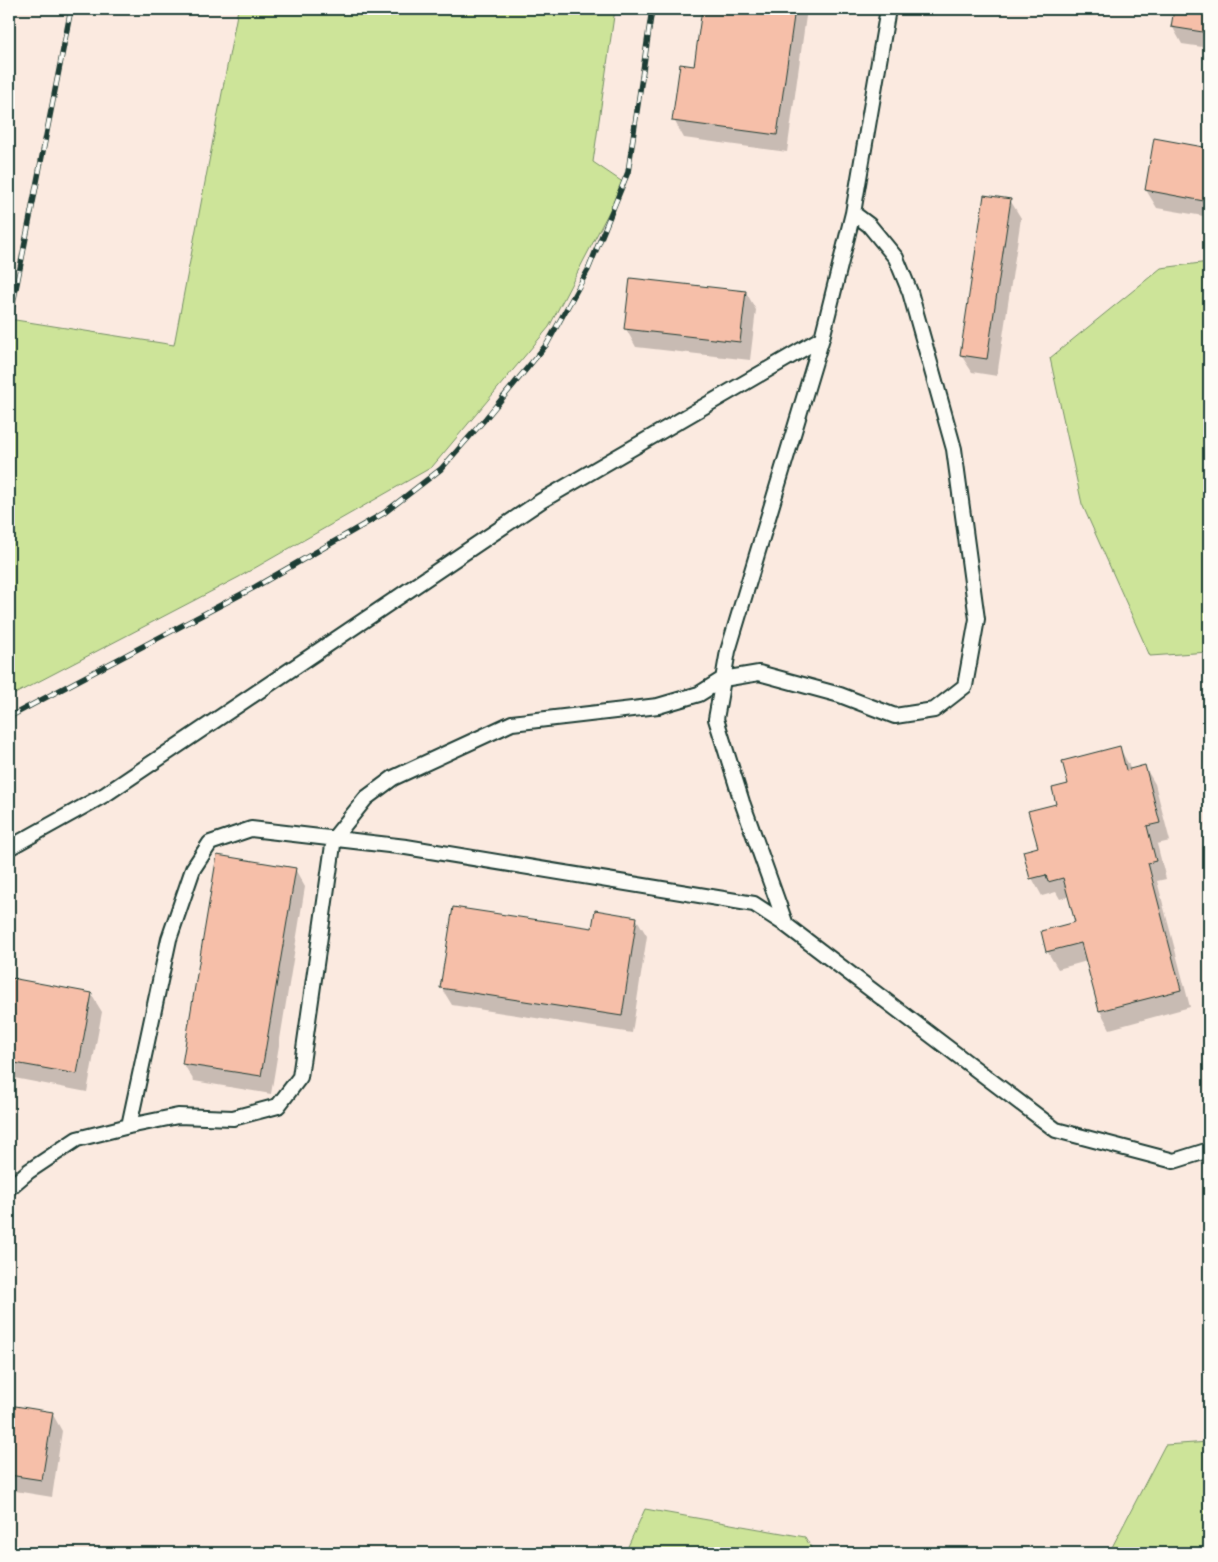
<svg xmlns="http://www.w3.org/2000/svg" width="1218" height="1562" font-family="Caveat,sans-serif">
	<rect width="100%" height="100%" fill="#fdfcf7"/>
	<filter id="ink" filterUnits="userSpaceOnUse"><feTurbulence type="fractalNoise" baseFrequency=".02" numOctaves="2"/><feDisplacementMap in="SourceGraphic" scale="10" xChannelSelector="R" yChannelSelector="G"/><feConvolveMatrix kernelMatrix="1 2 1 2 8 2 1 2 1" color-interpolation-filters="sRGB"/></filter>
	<g filter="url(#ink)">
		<path fill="#fbeae0" d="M9,9h1200v1544h-1200z"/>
		<path fill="#cde499" stroke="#769066" d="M238,9h377l-22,153 31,21 -75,144 -117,140 -193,110 -230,120v-378l165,26z
			M1209,262v390l-59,4 -68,-152 -32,-146 111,-90z
			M1209,1442v111h-100l56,-108z
			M645,1509l160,28 9,16h-189z"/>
		<path fill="#0003" d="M703,9h104l-20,143 -103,-14 -10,-18 21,-52z
			M1175,9h34v39l-27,-4 -10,-18z
			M1155,139l54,10v68l-52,-9 -11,-18z
			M1010,200l11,18 -24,158 -25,-4 -11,-17z
			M746,292l10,18 -6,50 -114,-13 -10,-18z
			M1119,747l10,18 2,5 14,-3 10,17 15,57 -13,3 9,35 -9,2 33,126 -80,22 -10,-18 -13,-50 -29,8 -11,-18 29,-28 -7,-27 -9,3 -4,-7 -14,4 -10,-18 8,-30 17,-43 12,-20z
			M295,869l10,18 -34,207 -77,-13 -11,-18z
			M636,918l11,18 -15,97 -180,-28 -11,-18 152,-57z
			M12,979l79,15 11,18 -15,80 -78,-15v-80z
			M9,1406l43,7 10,18 -10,66 -43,-7z"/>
		<path fill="#f6bfa9" stroke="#1f3d34" d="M702,9h93l-18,126 -105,-14 8,-57 14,2z
			M1174,9h35v24l-38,-6z
			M1154,138l55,10v54l-64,-12z
			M984,195l27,4 -24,160 -27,-4z
			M630,278l116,13 -6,51 -116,-13z
			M1120,746l6,24 19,-5 15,58 -13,3 9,35 -8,2 33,127 -82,21 -18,-68 -35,9 -5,-21 34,-9 -12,-44 -15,4 -2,-7 -16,4 -7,-28 15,-4 -10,-36 28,-7 -4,-16 16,-4 -6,-23z
			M217,855l79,13 -35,208 -79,-12z
			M453,907l139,21 3,-18 42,7 -15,99 -182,-28z
			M11,978l81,15 -15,81 -68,-12v-72z
			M9,1405l44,7 -11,68 -33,-5z"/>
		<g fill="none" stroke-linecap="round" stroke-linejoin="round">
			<defs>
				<path id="lane" d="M9,848l97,-54 435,-293 281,-163
					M786,925l-44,-123 -26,-83 12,-68 94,-313 31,-125 35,-204
					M129,1126l40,-187 24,-70 17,-26 41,-14 155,18 348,57 32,21 270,205 118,31 35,-11
					M9,1188l20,-17 48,-32 52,-13 49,-10 55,2 45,-12 22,-29 34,-239 32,-40 27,-20 119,-55 146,-17 41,-12 24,-15 36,-6 81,22 55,21 39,-6 31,-24 12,-67 -23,-170 -44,-157 -14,-34 -27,-33 -16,-12"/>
			</defs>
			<use href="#lane" stroke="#1f3d34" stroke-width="18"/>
			<use href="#lane" stroke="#fdfcf7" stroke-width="14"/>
			<defs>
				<path id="rail" d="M9,324l62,-315
					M9,717l246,-130 129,-74 57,-44 45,-51 61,-74 41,-74 40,-98 24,-163"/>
			</defs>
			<use href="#rail" stroke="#1f3d34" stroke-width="5.5"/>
			<use href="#rail" stroke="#fdfcf7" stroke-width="4" stroke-dasharray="11" stroke-linecap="butt"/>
		</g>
	</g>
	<rect width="1218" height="1562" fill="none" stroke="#fdfcf7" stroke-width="30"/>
	<rect x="15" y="15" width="1188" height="1532" fill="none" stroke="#1f3d34" stroke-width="2" filter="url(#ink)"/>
</svg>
